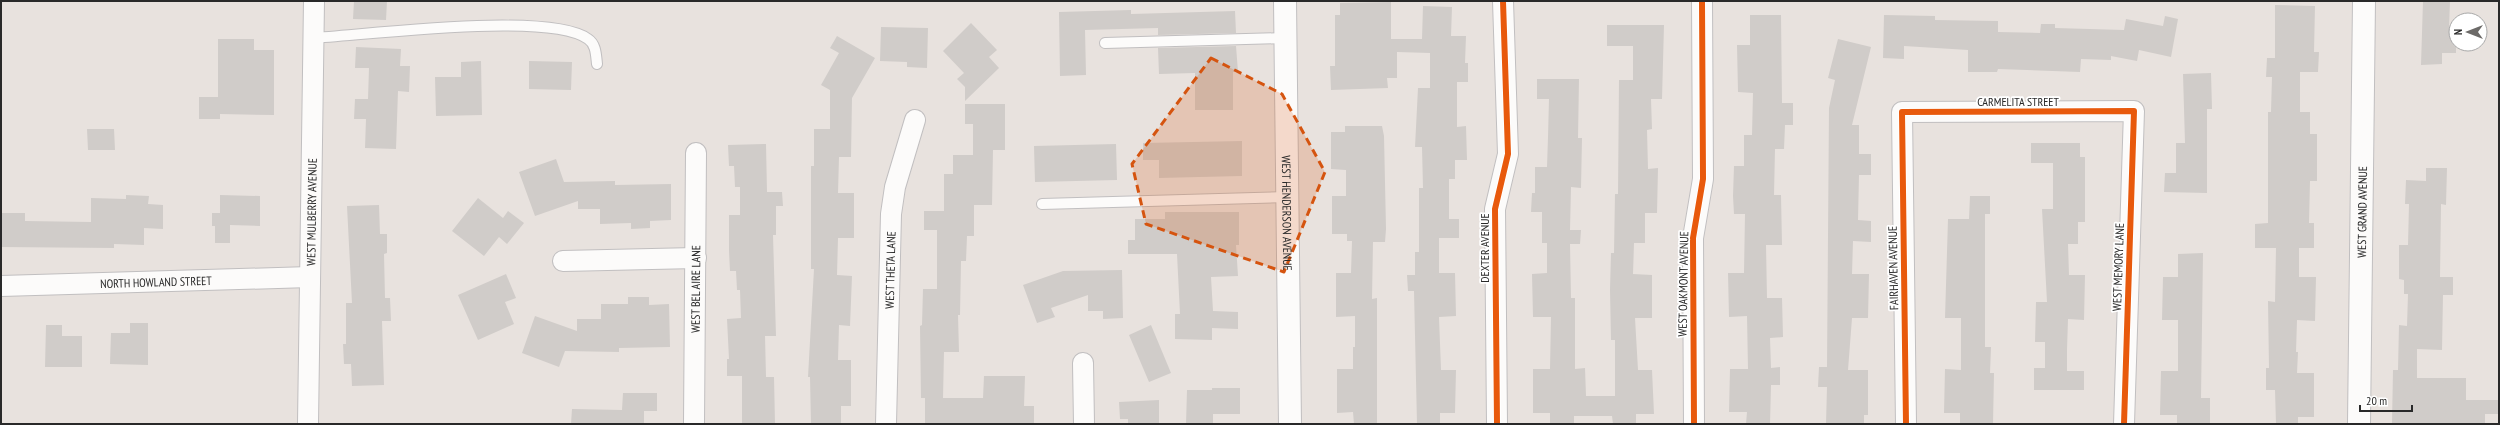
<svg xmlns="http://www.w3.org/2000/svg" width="2500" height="425" font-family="'PT Sans Narrow',sans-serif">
	<rect width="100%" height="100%" fill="#e8e2de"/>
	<path fill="#d0ccc9" d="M354,1h33l-1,19 -33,-1z
		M2423,1h27l-1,27 7,-1v26h-14v11l-21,1z
		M1391,2v37h31l1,-33 29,1 -1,29h15l-1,27h3v19h-11v45l9,-1 1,34h-12v19h-6v40h10v19h-20v35h16l1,43 -17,1 2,53h15l-1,43h-15v11h-23l-3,-133h-6l-1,-16h8v-23h4v-64h4l-1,-41h-7l3,-59h12v-35l-33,-1v26h-10l1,10 -57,2 -1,-24h5v-51h5v-12z
		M2275,5l40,1 -1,46h5l-1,20h-18v40h10v22h7v47h-7l-1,42h5v25h-15v29h17l-1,44 -18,-1 -1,32h2l-1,21h17v44h-16v7h-22l-1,-34h-9v-22h3l-1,-67 7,1 1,-54h-21v-24l13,-1v-111h3l1,-35h-6l1,-19h8z
		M1131,10v4l104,-3 1,22 -78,2v-7l-73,2 1,45 -26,1 -1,-64z
		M1750,15h31l1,88h11v22h-8l-1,24h-9l-1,46h7l1,50h-16l1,53h15l1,39 -13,1 1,30 9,-1v18h-9l-1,39h-24l1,-12h-18l1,-43h18l-1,-53 -18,1 -1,-44h16l1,-59h-11l-1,-18 1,-30h10v-31h8l1,-42 -15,-1 -1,-47h13z
		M1884,15l51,1v4l63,1v11l42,1 1,-9h14v4l69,2 2,-11 37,7 2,-10 13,3 -7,38 -32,-7 -2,11 -26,-5v4l-30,-1 -1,13 -82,-3 -1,3h-29v-22l-64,-4v13l-21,-1z
		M971,23l26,27 -8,7 10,11 -34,33v-14l-8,-8 7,-6 -21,-22z
		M1607,25h57l-2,74h-11l1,30 -5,1 1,39 10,-1 -1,45h-12v30h-11l-1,31 19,1v43h-17l3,52h14l2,44h-18v10h-23l-1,-8h-38v8h-24v-11h-17v-44h17l1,-52h-18l-1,-43 15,-1v-30h-5v-31h-11l1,-19h3v-26h12l1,-30 1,-38h-12v-20h42l-1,59h4l-1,50 -10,-1 -1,43h11l-1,14h-10l1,54h4v71l10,-1 1,28h29v-56h-4l-1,-50 1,-37h3l1,-59h3l1,-114h14v-34h-26z
		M881,27l47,1 -1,40 -20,-1v-5l-27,-1z
		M837,36l38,22 -23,40 -1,59h-12l-1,36h16v45h-16l-1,37 15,1 -2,50 -11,-1 -1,35h13v46h-10v18h-30l-1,-47h-2l6,-108h-3v-103h3v-37h16v-39l-9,-5 18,-32 -9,-5z
		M218,39h36v11h20v65l-54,-1v5h-21v-22h19z
		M1838,39l33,8 -19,78h7v29h12v21h-12l-1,45 13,1v21l-18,-1 -1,33h17l-1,44h-16l-4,52h20v45h-4v9h-38l1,-37h-9l1,-20h8l2,-259 6,-28 -7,-2z
		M1236,46l2,26h-5v38h-38v-37l-36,1 -1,-26z
		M356,47l45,2 -1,17h10l-1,26 -11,-1 -2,58 -31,-1 1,-29h-12l1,-20h13l1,-31h-14z
		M481,61l1,54 -46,1 -1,-39h26v-15z
		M529,61l43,1 -1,28 -42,-1z
		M2211,73l1,36h-5v84l-43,-1 1,-19h11v-30h9l-2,-69z
		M965,104h40v46h-12l-1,55h-18v31h-7l-1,25h-5l-1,54h-2l1,37h-15l-1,46h40l1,-22h41l-1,30h10v18h-109v-26h-4l-1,-72 2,-1 1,-36h14v-59h-13v-19h20v-37h9v-19h20v-31h-8z
		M1345,126h37l2,10 2,93 -1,13h-12l-1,57 5,-1v126h-23l-1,-12 -16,1v-44h16v-22h2v-31l-19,1v-44h15l1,-32h-5v-7h-15v-38h14v-26l-15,-1v-37h14z
		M87,129h27l1,21h-27z
		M1242,141v35l-83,2v-18h-16v-17z
		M2031,143h49v14h5v65h-7v22h-10l1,31h16l-1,45 -16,-1 -1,31v21h17v19h-50v-22h11v-26h-10l1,-40h11l-5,-93h11v-46h-22z
		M766,144l1,48h15l1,14h-7v29h-3l3,101h-11l1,41h8l1,47h-33v-48h-15v-17h2l-2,-40 14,-1 -1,-28h-3l-1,-19h-6l-1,-20v-36h11v-28h-5l-1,-21h-5l-1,-21z
		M1116,144l1,36 -82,2 -1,-36z
		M556,159l8,23 51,-1v4l56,-1v36l-21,1v7l-19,1v-6l-31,1v-15h-22v-8l-43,15 -16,-44z
		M2426,168h21l-1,37 -5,-1 -1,73h13v18h-10l-1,55 -25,-1v29h49v22h33v14h-14v10h-93l1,-54h5l1,-45 8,1 1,-32h-4v-14l-5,-1v-34h9l1,-41h-4l1,-24 20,1z
		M126,195l23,1 -1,8 15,1v24l-19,-1v17l-30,-1v4l-113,-1 1,-34h23v8l66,1v-24l35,1z
		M220,195l40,1v30l-30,-1v18h-15v-17h-3v-13h8z
		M1970,196h20v18h-5v133h6l-1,26h4l-1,51h-33v-11h-16l1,-44 16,1v-52h-16l3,-99h21z
		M478,198l25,20 5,-7 16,12 -17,21 -8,-7 -15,19 -32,-25z
		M379,205l1,29h7v19l-3,1 1,44h5l1,23h-9l2,64 -32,1 -1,-22h-7l-1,-20h3v-41h6l-5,-97z
		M1165,212h74v33h-3l2,31 -27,1 2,34 25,1v17l-26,-1v12l-37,-1v-25h5l-3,-60h-49v-14h7v-21h30z
		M2203,253l-2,145h9v26h-33v-9h-17l1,-44h17v-51h-16l1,-43h15v-23z
		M1122,270l1,48 -20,1v-8h-15v-16l-37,13 4,9 -18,6 -14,-38 40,-14z
		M506,274l10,24 -11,4 9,22 -36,16 -20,-45z
		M628,297h21v8l20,-1 1,43 -51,1v4l-54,-1 -6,16 -37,-14 13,-37 42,15v-12h24v-15h27z
		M130,323h18v42l-38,-1 1,-31h19z
		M46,325h16v11h20v31h-37z
		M1151,325l20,48 -22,9 -20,-47z
		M1212,388h28v26h-27v10h-27l1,-34h25z
		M623,393h34v18h-13v13h-73l1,-15 50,1z
		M1159,400v24h-31v-5h-8l-1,-17z"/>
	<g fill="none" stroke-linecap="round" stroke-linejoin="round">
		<defs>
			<path id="lane" d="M313,38c54,-3 236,-27 275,1 8,5 8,16 9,25
				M1105,43l180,-5
				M1042,204l245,-7"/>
			<g id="street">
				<path d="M563,261l133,-3"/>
				<path id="s1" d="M1,286l309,-9"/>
				<path d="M1083,363l1,61"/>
				<path id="s2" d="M308,424l6,-423"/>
				<path id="s3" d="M694,424l2,-271"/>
				<path id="s4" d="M886,424l5,-210 4,-27 20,-67"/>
				<path d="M1497,424l-2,-215 13,-55 -5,-153"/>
				<path d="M1694,424l-1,-186 10,-59 -1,-178"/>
				<path d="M1906,424l-4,-312 232,-1 -10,313"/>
			</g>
			<g id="secondary">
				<path id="s5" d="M1285,1l5,423"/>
				<path id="s6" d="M2359,424l5,-423"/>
			</g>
		</defs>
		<use href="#lane" stroke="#c1bfc0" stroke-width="12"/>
		<use href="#street" stroke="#c1bfc0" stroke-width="22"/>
		<use href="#secondary" stroke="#c1bfc0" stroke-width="24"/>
		<use href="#lane" stroke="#fcfbfa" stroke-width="10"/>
		<use href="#street" stroke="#fcfbfa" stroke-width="20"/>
		<use href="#secondary" stroke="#fcfbfa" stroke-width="22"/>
		<defs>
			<path id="cycleway" d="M1497,424l-2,-215 13,-55 -5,-153
				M1694,424l-1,-186 10,-59 -1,-178
				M1906,424l-4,-312 232,-1 -10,313"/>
		</defs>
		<use href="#cycleway" stroke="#fff" stroke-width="8"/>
		<use href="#cycleway" stroke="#e8590c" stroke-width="6"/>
	</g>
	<path fill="#d5540f" fill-opacity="0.2" stroke="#d5540f" stroke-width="3" stroke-dasharray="8 5" stroke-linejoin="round" d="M1211,58l71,36 43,78 -41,100 -138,-48 -14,-60z"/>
	<g text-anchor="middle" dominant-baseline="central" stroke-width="3.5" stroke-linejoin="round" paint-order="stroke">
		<g font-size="12" fill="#292929" stroke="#fff">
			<text x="2018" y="101">CARMELITA STREET</text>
			<text stroke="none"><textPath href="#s6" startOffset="212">WEST GRAND AVENUE</textPath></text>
			<text stroke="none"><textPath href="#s2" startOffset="212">WEST MULBERRY AVENUE</textPath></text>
			<text stroke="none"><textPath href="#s5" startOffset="212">WEST HENDERSON AVENUE</textPath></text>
			<text transform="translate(1484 248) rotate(-90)">DEXTER AVENUE</text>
			<text transform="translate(2118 267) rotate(-88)">WEST MEMORY LANE</text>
			<text transform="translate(1893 268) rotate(-91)">FAIRHAVEN AVENUE</text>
			<text stroke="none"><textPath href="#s4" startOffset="154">WEST THETA LANE</textPath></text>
			<text stroke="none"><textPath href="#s1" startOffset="155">NORTH HOWLAND STREET</textPath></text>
			<text transform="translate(1683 284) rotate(-89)">WEST OAKMONT AVENUE</text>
			<text stroke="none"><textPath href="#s3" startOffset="135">WEST BEL AIRE LANE</textPath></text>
		</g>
	</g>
	<rect width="2500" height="425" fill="none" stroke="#292929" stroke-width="4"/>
	<g transform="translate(2468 32) rotate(270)"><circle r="19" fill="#ffffff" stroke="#a9a9a9"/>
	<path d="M0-3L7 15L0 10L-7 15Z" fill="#6c6a68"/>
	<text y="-6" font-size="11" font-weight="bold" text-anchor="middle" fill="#292929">N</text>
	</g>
	<path d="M2360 405v6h52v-6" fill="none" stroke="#292929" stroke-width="2"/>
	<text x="2366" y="405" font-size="12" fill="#292929" stroke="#ffffff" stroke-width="3" paint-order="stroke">20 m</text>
</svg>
